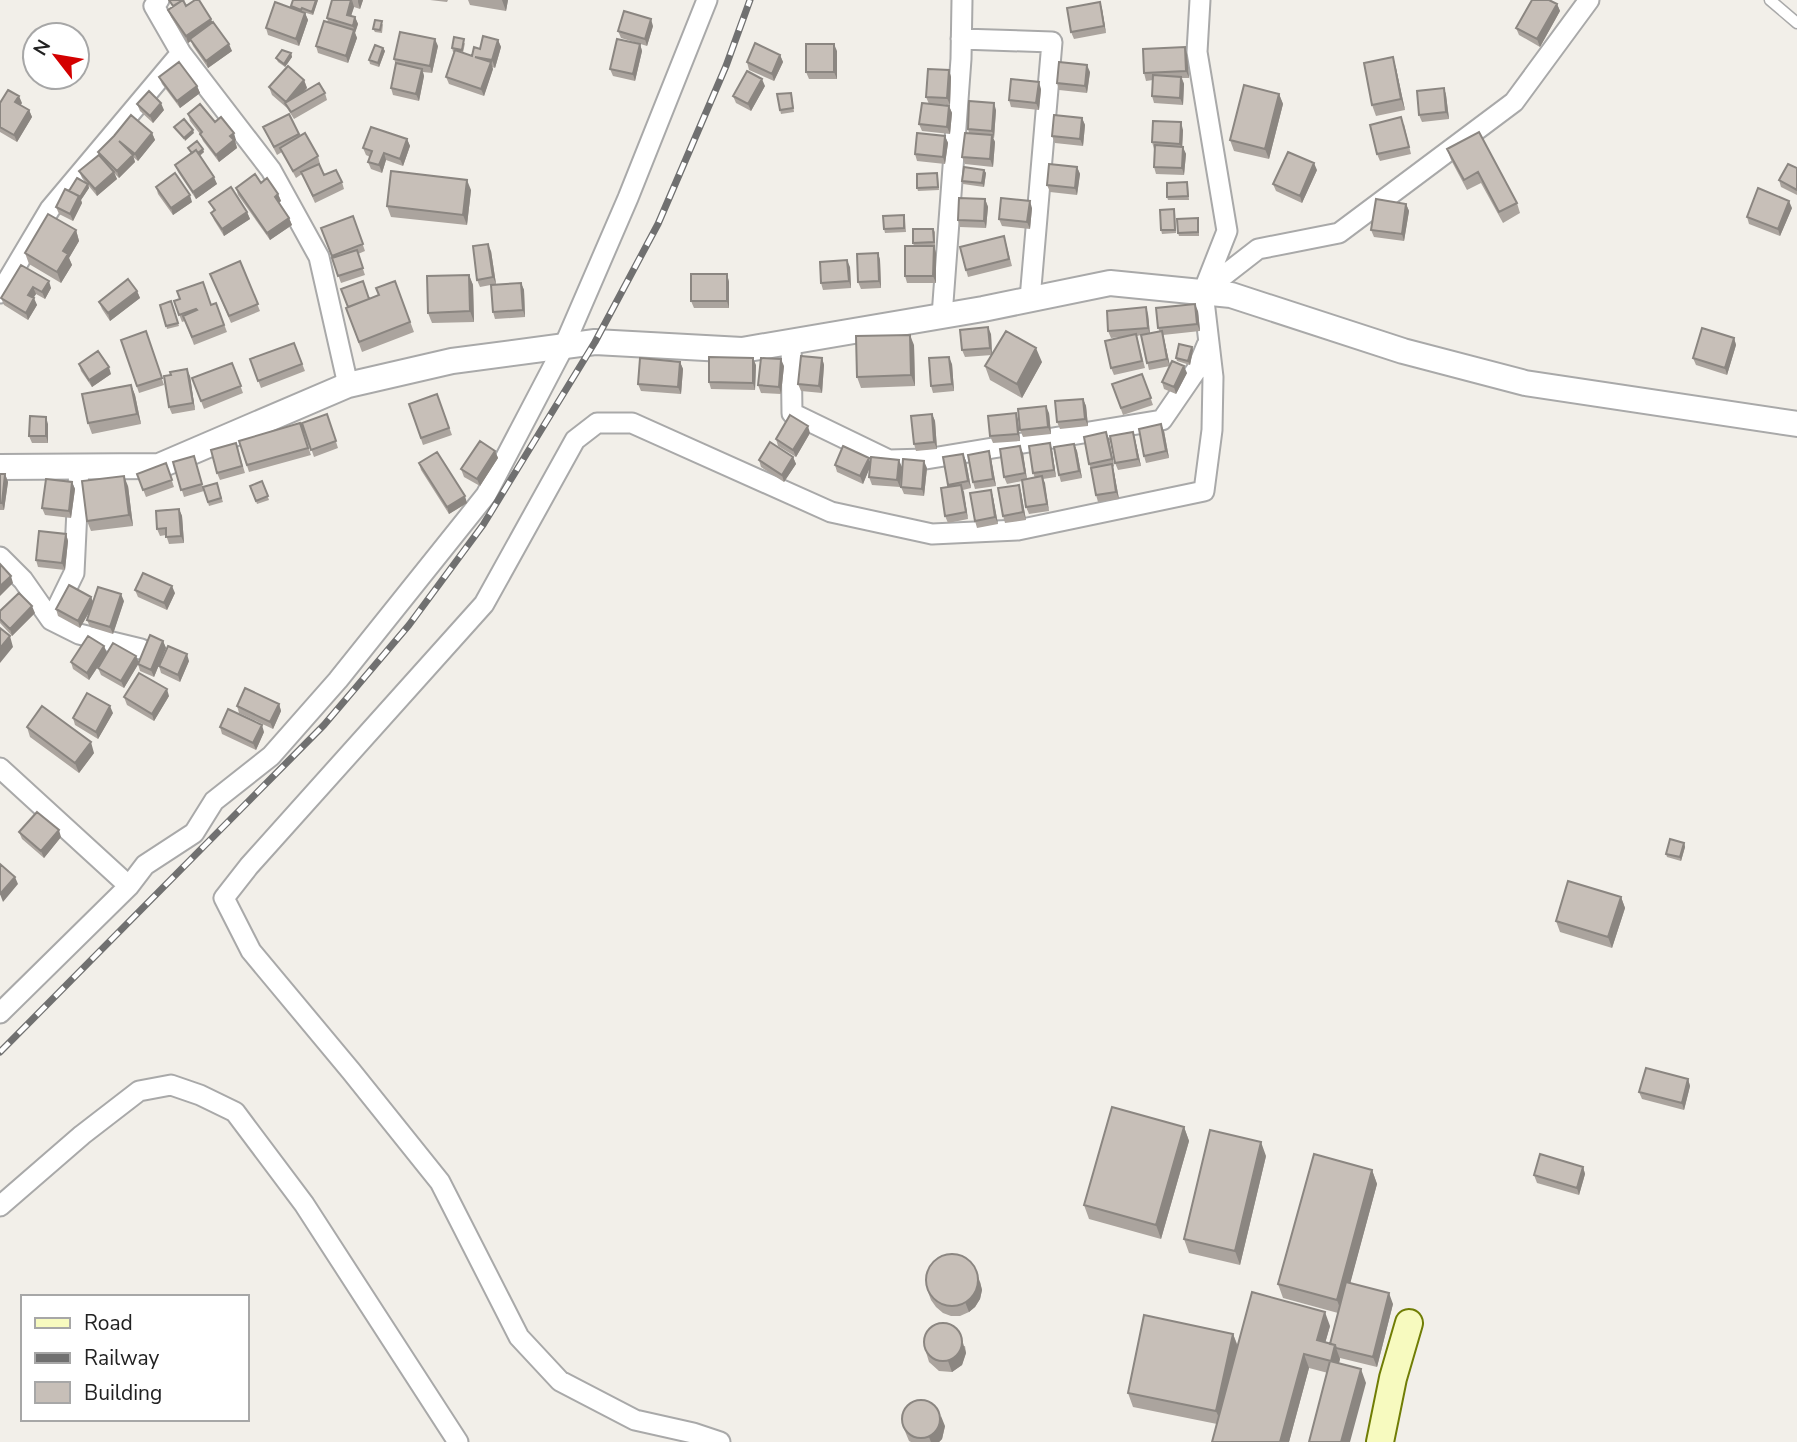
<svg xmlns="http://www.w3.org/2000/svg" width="1797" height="1442" font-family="'Nunito Sans',sans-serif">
	<rect width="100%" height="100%" fill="#f2efe9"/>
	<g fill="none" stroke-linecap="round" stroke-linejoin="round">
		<defs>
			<path id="service" d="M1770,0l27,23"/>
			<path id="minor" d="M159,0l-5,6 27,47 90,117 48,87 29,128
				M961,39l91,3 -22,257
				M1204,291l54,-42 81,-16 175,-131 75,-102
				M0,293l50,-84 131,-156
				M942,316l19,-257 1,-59
				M791,341l1,72 97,47 37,-1 236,-39 35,-51 10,-24
				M0,557l23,23 28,40 28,14 62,15
				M55,612l19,-39 5,-106
				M0,768l129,118
				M0,1013l129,-127 16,-21 49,-32 20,-32 57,-45 67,-76 148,-185 78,-149 64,-148 79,-198
				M0,1206l82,-71 57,-44 32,-6 29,10 35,17 69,92 154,238
				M720,1442l-27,-9 -58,-13 -75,-39 -41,-44 -79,-155 -89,-111 -100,-120 -27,-53 25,-32 235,-262 91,-164 22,-17h35l199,89 101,22 86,-4 186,-39 8,-61 1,-53 -10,-85 24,-61 -30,-179 3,-52"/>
			<path id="tertiary" d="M0,467l159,-1 189,-81 104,-24 143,-19 147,8 241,-41 127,-26 121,12 172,56 122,32 272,41"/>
			<path id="secondary" d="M1380,1442l13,-64 16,-55"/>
		</defs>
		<use href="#service" stroke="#a9a9a9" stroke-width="13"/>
		<use href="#minor" stroke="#a9a9a9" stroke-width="23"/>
		<use href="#tertiary" stroke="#a9a9a9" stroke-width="28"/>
		<use href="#secondary" stroke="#707d05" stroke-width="30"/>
		<use href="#service" stroke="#fff" stroke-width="10"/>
		<use href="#minor" stroke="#fff" stroke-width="19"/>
		<use href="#tertiary" stroke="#fff" stroke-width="24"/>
		<use href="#secondary" stroke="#f7fabf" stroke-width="26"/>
		<defs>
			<path id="rail" d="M0,1052l324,-327 85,-100 74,-100 112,-183 63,-118 68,-158 24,-66"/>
		</defs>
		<use href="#rail" stroke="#707070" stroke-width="7"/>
		<use href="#rail" stroke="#fff" stroke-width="4.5" stroke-dasharray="13" stroke-linecap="butt"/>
	</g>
	<path fill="#aba49e" d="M169,0l17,6 27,16 19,29 -24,17 -15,-22 -2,-5 -3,2 -17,-26 -3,-7 5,-3z
		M318,0l-5,15 -10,-3 2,1 3,7 -9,26 -31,-11 -2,-7 26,-20 -1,-2z
		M332,0h31l-3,9 -6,-2 -3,9 4,1 3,7 -3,9 2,5 -9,25 -30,-10 -2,-7 12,-24 -1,-4z
		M430,0h18l-1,2z
		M468,0h40l-2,11 -36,-6z
		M1100,2l2,7 4,24 -32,6 -3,-7z
		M1557,4l3,7 -20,36 -21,-12 -3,-7z
		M383,24l-1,9 -7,-1 -2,-3z
		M653,26l-6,20 -26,-8 -3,-7z
		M498,40l3,7 -6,21 -3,-1 1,2 -9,27 -35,-12 -3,-7 9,-25h-2l-1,-4 13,-5 -2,10 9,3 8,-7z
		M640,44l2,7 -7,30 -22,-5 -3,-7z
		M438,46l-6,27 -9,-1 1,4 -5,25 -26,-6 -2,-7 5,-23 -2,-6z
		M1185,47l2,7 2,24h-7l2,6 -1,21 -29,-2 -2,-7 1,-16 -7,1 -2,-8z
		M383,48l2,3 -6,16 -9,-3 -1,-4z
		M837,51v28h-28l-3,-7z
		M291,53l1,4 -7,10 -7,-5 -2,-4z
		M780,55l3,7 -9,19 -25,-11 -2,-8z
		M1396,68l9,42 -29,6 -4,-11z
		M949,70l2,7 -1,28 -21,-1 -3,-7z
		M1090,72l-3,21 -28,-3 -2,-7z
		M159,77l38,9 3,7 -20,15 -18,-24z
		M304,80l3,8 -5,5h23l2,7 -33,19 -7,-11 -15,-13 -3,-8z
		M765,86l-14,25 -15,-8 -3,-7z
		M1444,88l2,7 3,24 -27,3 -3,-7z
		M1041,89l-2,21 -28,-3 -2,-7z
		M1279,94l4,10 -14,55 -35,-8 -4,-11z
		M792,96l2,16 -13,2 -1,-4z
		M0,103h22l-2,2 9,5 3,7 -15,25 -17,-10z
		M137,104l27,6 -11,13 -13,-12z
		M949,106l3,7 -2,21 -28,-3 -3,-7z
		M996,110l-2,28h-1l2,4 -2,25 -28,-3 -3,-7 7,-24 -1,-4z
		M188,114l27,8 21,18 -1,1 2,7 -18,14 -16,-21 -3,-7 -10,-13z
		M289,114l11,22 18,20 2,8h-1l5,11 18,7 2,7 -29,14 -13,-29 -6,4 -14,-26 -5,3 -14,-28z
		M1082,118l3,7 -2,21 -28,-3 -3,-7z
		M1404,124l7,30 -31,7 -3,-7z
		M1183,130l-1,17 4,7 -2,21 -28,-1 -2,-7v-18l-2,-7z
		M152,133l3,7 -17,21 -5,-4 2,5 -16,16 -5,-5 3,6 -20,17 -9,-11 1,3 -8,12 1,3 -9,18 -14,-7 -3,-7 13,-16 17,-8 -4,-5 -3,-7 20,-16 -1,-3z
		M945,136l3,7 -3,21 -28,-3 -2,-7z
		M407,139l3,7 -7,20 -17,-6 -4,13 -11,-4 -3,-7 2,-5 -4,-2 -3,-7z
		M188,148l16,4 -4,4 17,28 -21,15 -18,-27 -3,-7 16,-11z
		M1447,149l70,54 3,10 -17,10 -22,-40 -14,7 -16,-30z
		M1077,167l3,7 -3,21 -27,-3 -3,-7z
		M1797,168v27l-16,-8 -2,-7z
		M984,170l2,3 -2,14 -21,-3 -1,-3z
		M1317,170l-15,33 -26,-12 -3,-7z
		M938,177l1,13 -21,1 -1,-3z
		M261,183l17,11 3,7 -2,2 10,15 3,7 -22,15 -32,-45 -2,-7z
		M1188,186l1,14h-21l-1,-3z
		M156,187l36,15 -19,13 -15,-21z
		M471,190l-4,35 -76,-8 -4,-11z
		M985,199l3,8 -2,21 -26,-1 -2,-7z
		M209,202l38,10 3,7 -26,17 -10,-16 -3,-7 3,-2z
		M1406,204l3,7 -5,30 -30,-4 -3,-7z
		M1032,208l-2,21 -28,-3 -3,-7z
		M1792,208l-12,28 -31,-12 -2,-7z
		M1175,212l1,21 -14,1 -1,-4z
		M353,216l12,35 -7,3 7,21 -24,8 -20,-55z
		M905,218l1,14 -21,1 -1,-4z
		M1199,222v14h-20l-1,-3z
		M933,229l2,3v14h-1l2,7v30h-29l-2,-7 9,-30 -1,-3z
		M76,230l3,11 -10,17 3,7 -11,18 -32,-19 -4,-11z
		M1006,243l6,23 -44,11 -2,-7z
		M491,251l5,33 -16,3 -3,-7z
		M878,253l2,7 1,28 -20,1 -3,-7z
		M240,261l20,50 -29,12 -21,-49z
		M21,265l30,23 -6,11 -9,-5 -3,4 4,7 -9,15 -24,-15 -3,-7z
		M850,267l1,21 -28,2 -2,-7z
		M727,274l2,8v26h-35l-3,-7z
		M469,275l4,10 1,37 -42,1 -4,-10z
		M395,281l19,51 -52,20 -16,-44 33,-13z
		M521,283l3,7 1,27 -30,2 -2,-7z
		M137,291l3,7 -30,23 -8,-12 -3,-7z
		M171,301l8,25 -12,3 -7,-24z
		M174,301l37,4 5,-2 11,29 -33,13 -9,-24 -3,1z
		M1198,311l2,20 -37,4 7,31 17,7 -11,21 -12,-5 -2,-7 8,-16 -21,4 -8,-35 -4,1 8,32 -31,7 -3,-7 10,-31 -10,1 -3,-7 40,-17 2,20 10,-2 -2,-4z
		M146,331l18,54 -25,8 -18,-53z
		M991,334l1,20 50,8 -20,36 -32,-18 -5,-14 7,-11 -27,2 -3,-7z
		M1734,338l2,7 -9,30 -31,-10 -3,-7z
		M294,343l11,28 -44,17 -11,-29z
		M914,345l1,41 -54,2 -4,-11z
		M1192,347l1,3 -3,15 -13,-4 -1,-3z
		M822,358l2,7 -2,28 -21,-2 -3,-7z
		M680,362l3,7 -2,25 -40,-3 -3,-7z
		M232,363l11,30 -39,16 -12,-31z
		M79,364l32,10 -19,13 -11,-16z
		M952,364l2,27 -21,2 -2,-7z
		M756,365l-1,25 -44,-1 -2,-7z
		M784,366l-3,28 -20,-1 -3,-8z
		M1142,374l11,31 -30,10 -11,-31z
		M171,375l19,1 5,34 -23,4 -3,-7z
		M131,385l4,10 6,29 -49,10 -4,-11z
		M437,394l15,41 -29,10 -14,-41z
		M1083,399l3,7 2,20 -28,3 -3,-7z
		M1016,413l2,7 2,21 -27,2 -3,-7z
		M1049,413l2,21 -28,3 -3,-7z
		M327,414l11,34 -24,9 -12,-34z
		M932,414l3,7 2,28 -21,2 -2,-7z
		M300,423l11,32 -62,17 -10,-31z
		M48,424v19h-16l-3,-7z
		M1164,431l5,27 -23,5 -2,-7z
		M1106,432l3,7 5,27 -1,1 6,32 -21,3 -2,-7 -4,-24 -3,-7z
		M1133,432l2,7 6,27 -23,4 -3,-7z
		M810,433l-14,24 -18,-11 -2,-7z
		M236,443l9,30 -25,7 -3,-7z
		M1050,443l2,7 4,27 -13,2 6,32 -20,3 -3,-7 -4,-26 -15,3 -3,-7 19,-24 4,26 8,-1 -2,-5z
		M1074,444l3,7 5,27 -21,4 -2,-7z
		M495,451l3,7 -18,28 -16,-9 -3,-8z
		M989,451l2,7 5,28 -21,3 -2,-7z
		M963,454l3,7 5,27 -8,2 5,29 -20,4 -3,-7 3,-29v-2z
		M793,457l3,7 -12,18 -23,-15 -2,-7z
		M173,462l23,1 8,28 -20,6z
		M166,463l8,24 -28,10 -9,-23z
		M419,463l48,40 -18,11 -28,-44z
		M871,463l31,4 -2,20 -28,-2 -3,-8 1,-11 -7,18 -26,-12 -2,-7z
		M927,468l-3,28 -20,-2 -3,-7z
		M0,474h5l3,8 -4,28h-4z
		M262,481l7,19 -12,4 -7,-18z
		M72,482l3,7 -4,29 -26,-3 -3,-7z
		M217,483l6,19 -14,4 -6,-19z
		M1019,485l2,7 5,28 -21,3 -2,-7z
		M128,486l5,40 -42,5 -4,-10z
		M991,490l2,7 5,27 -21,4 -2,-7z
		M179,509l3,7 2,27 -15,1 -3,-9 -6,1 -3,-7z
		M66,534l2,7 -3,29 -27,-3 -2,-7z
		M135,590l40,3 -8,17 -29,-13z
		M91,597l2,5 31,-1 -11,33 -23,-7 -3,-7 4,-12 -11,20 -22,-12 -2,-7z
		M0,611l35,2 -23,23 -12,-13z
		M163,641l3,7 -12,29 -14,-6 -2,-7 -14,24 -23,-13 -3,-7 38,-12 2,6z
		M104,646l3,7 -18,27 -16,-11 -2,-7z
		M189,661l-9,21 -19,-9 -2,-7z
		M169,696l-15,25 -27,-16 -3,-8z
		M279,704l2,7 -8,18 -34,-16 -2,-7z
		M113,713l-15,26 -23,-14 -2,-7z
		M27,727l67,26 -15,20 -49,-36z
		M220,727l44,5 -8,18 -34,-16z
		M19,832l42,5 -17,21 -22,-19z
		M1684,843l1,4 -4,14 -14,-4 -1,-3z
		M1621,897l4,11 -13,40 -52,-16 -4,-11z
		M1688,1079l2,7 -6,24 -42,-11 -3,-7z
		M1184,1127l5,14 -28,98 -72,-20 -5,-14z
		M1266,1156l-26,109 -51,-12 -5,-14z
		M1583,1167l2,7 -6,21 -42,-12 -3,-8z
		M1372,1170l5,14 -27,99 43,21 -16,63 -37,-9 -1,5 27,20 -57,-15 -20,74h-77l5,-18 -84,-17 -5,-14 105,-59 5,12 92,-20 -5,17 5,1 8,-31 -55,-15 -5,-14z
		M980,1282l2,8 -2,9 -5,8 -6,5 -9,4h-9l-8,-3 -7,-6 -5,-7 -4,-11z
		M965,1346l1,7 -4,12 -10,7 -13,-1 -10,-9 -3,-10z
		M902,1424l43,2 -3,13 -3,3h-28l-2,-1z"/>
	<path fill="#8b8681" d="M316,0h2l-5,15 -1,-3z
		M352,0l2,7 -5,15 -2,-7z
		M358,0h5l-3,9 -2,-7z
		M502,0h6l-2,11z
		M1100,2l2,7 4,24 -2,-7z
		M1557,4l3,7 -20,36 -3,-8z
		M305,13l3,7 -9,26 -3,-7z
		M355,17l3,7 -3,9 -2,-7z
		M211,19l3,7 -24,13 1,2 -3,2 -2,-7z
		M651,19l2,7 -6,20 -2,-7z
		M354,30l3,8 -9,25 -2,-7z
		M435,39l3,7 -6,27 -2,-7z
		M498,40l3,7 -6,21 -3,-8z
		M229,44l3,7 -24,17 -2,-7z
		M640,44l2,7 -7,30 -2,-7z
		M834,44l3,7v28l-3,-7z
		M1185,47l2,7 2,24 -3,-7z
		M383,48l2,3 -6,16 -1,-4z
		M291,53l1,4 -7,10 -1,-3z
		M780,55l3,7 -9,19 -2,-7z
		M1393,57l3,11 9,42 -4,-11z
		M491,62l2,7 -9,27 -3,-7z
		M1087,65l3,7 -3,21 -2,-7z
		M422,69l2,7 -5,25 -3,-7z
		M949,70l2,7 -1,28 -3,-7z
		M1181,77l3,7 -1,21 -3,-7z
		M762,79l3,7 -14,25 -3,-7z
		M304,80l3,8 -18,20 -3,-6z
		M1039,82l2,7 -2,21 -3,-7z
		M197,86l3,7 -20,15 -3,-7z
		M1444,88l2,7 3,24 -3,-7z
		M1279,94l4,10 -14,55 -4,-10z
		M19,96l3,7 -4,6 -3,-7z
		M161,103l3,7 -11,13 -3,-7z
		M994,103l2,7 -2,28 -2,-7z
		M949,106l3,7 -2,21 -3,-7z
		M29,110l3,7 -15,25 -3,-7z
		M1082,118l3,7 -2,21 -3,-7z
		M1181,122l2,8 -1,21 -2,-7z
		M193,130l1,3 -9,8 -1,-3z
		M152,133l3,7 -17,21 -3,-7z
		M234,133l2,7 -1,1 2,7 -18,14 -3,-7 14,-19z
		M992,135l3,7 -2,25 -3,-8z
		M945,136l3,7 -3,21 -2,-7z
		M407,139l3,7 -7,20 -3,-7z
		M1183,147l3,7 -2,21 -2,-7z
		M203,149l1,3 -9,7 -1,-3z
		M384,153l2,7 -4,13 -3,-8z
		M133,155l2,7 -16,16 -2,-7z
		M1314,163l3,7 -15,33 -2,-7z
		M1077,167l3,7 -3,21 -2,-7z
		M984,170l2,3 -2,14 -2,-4z
		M114,172l3,7 -20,17 -2,-7z
		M214,177l3,7 -21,15 -3,-7z
		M467,180l4,10 -4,35 -4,-10z
		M88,184l1,4 -8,12 1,3 -9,18 -3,-7 9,-18z
		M278,194l3,7 -4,3 -2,-7z
		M190,195l2,7 -19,13 -2,-7z
		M985,199l3,8 -2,21 -2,-7z
		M1030,201l2,7 -2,21 -3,-7z
		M1789,201l3,7 -12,28 -2,-7z
		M1406,204l3,7 -5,30 -2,-7z
		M247,212l3,7 -26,17 -2,-7z
		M289,218l3,7 -22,15 -3,-7z
		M76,230l3,11 -10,17 3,7 -11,18 -4,-11 6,-21z
		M488,244l3,7 5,33 -3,-7z
		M934,246l2,7v30l-3,-7z
		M878,253l2,7 1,28 -2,-7z
		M847,260l3,7 1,21 -2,-7z
		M727,274l2,8v26l-2,-7z
		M469,275l4,10 1,37 -4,-11z
		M49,281l2,7 -6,11 -3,-7z
		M521,283l3,7 1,27 -2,-7z
		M33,287l3,7 -5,8 -3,-7z
		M137,291l3,7 -30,23 -2,-8z
		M34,298l3,7 -9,15 -2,-7z
		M1195,304l3,7 2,20 -3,-7z
		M1146,307l2,7 2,21 -2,-7z
		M988,327l3,7 1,21 -2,-7z
		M1162,331l2,7 6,28 -3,-7z
		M910,335l4,10 1,41 -4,-11z
		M1734,338l2,7 -9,30 -2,-7z
		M1192,347l1,3 -3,15 -2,-4z
		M1036,348l6,14 -20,36 -5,-14z
		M949,357l3,7 2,27 -2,-7z
		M753,358l3,7 -1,25 -2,-7z
		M822,358l2,7 -2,28 -3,-7z
		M781,359l3,7 -3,28 -2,-7z
		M680,362l3,7 -2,25 -3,-7z
		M1184,366l3,7 -11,21 -2,-7z
		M109,367l2,7 -19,13 -3,-7z
		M187,369l3,7 5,34 -2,-7z
		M131,385l4,10 6,29 -4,-10z
		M1083,399l3,7 2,20 -3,-7z
		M1046,406l3,7 2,21 -3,-7z
		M1016,413l2,7 2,21 -2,-7z
		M932,414l3,7 2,28 -3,-7z
		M46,417l2,7v19l-2,-7z
		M1161,424l3,7 5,27 -3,-7z
		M808,426l2,7 -14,24 -3,-7z
		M1106,432l3,7 5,27 -2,-7z
		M1133,432l2,7 6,27 -3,-7z
		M1050,443l2,7 4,27 -2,-7z
		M1074,444l3,7 5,27 -3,-7z
		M1020,446l3,7 4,27 -2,-7z
		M495,451l3,7 -18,28 -3,-7z
		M989,451l2,7 5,28 -3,-7z
		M963,454l3,7 5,27 -3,-7z
		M793,457l3,7 -12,18 -2,-7z
		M869,458l2,7 -8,19 -3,-8z
		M899,460l3,7 -2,20 -3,-7z
		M924,461l3,7 -3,28 -2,-7z
		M1112,464l2,8 5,27 -3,-7z
		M5,474l3,8 -4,28 -2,-7z
		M124,476l4,10 5,40 -4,-11z
		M1042,476l3,7 4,28 -2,-7z
		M72,482l3,7 -4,29 -2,-7z
		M961,485l3,7 4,27 -2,-7z
		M1019,485l2,7 5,28 -3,-8z
		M991,490l2,7 5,27 -3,-7z
		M465,496l2,7 -18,11 -2,-7z
		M179,509l3,7 2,27 -3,-7z
		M66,534l2,7 -3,29 -3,-7z
		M11,576l2,7 -13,13v-10z
		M172,586l3,7 -8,17 -3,-7z
		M121,594l3,7 -11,33 -3,-7z
		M91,597l3,7 -14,24 -2,-7z
		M32,606l3,7 -23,23 -2,-7z
		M10,636l3,11 -13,16v-15z
		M163,641l3,7 -12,29 -3,-7z
		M104,646l3,7 -18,27 -2,-7z
		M187,654l2,7 -9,21 -2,-7z
		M136,656l3,7 -15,25 -3,-7z
		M167,689l2,7 -15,25 -2,-7z
		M279,704l2,7 -8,18 -3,-7z
		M110,706l3,7 -15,26 -2,-7z
		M262,725l2,7 -8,18 -3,-7z
		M91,742l3,11 -15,20 -4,-10z
		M59,830l2,7 -17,21 -3,-7z
		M1684,843l1,4 -4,14 -1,-4z
		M15,877l3,7 -15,18 -3,-8z
		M1621,897l4,11 -13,40 -4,-11z
		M1688,1079l2,7 -6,24 -2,-7z
		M1184,1127l5,14 -28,98 -5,-14z
		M1261,1142l5,14 -26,109 -5,-14z
		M1583,1167l2,7 -6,21 -2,-7z
		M1372,1170l5,14 -35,130 -5,-14z
		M976,1271l4,11 2,8 -2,9 -5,8 -6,5 -4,-10z
		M1389,1293l4,11 -16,63 -4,-10z
		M1325,1312l5,14 -8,28 -5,-14z
		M1233,1334l5,14 -16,77 -6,-14z
		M961,1336l5,17 -4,12 -10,7 -4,-11z
		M1335,1345l5,14 -4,16 -5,-14z
		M1304,1354l5,14 -20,74h-9z
		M1361,1369l5,14 -16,59h-9z
		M941,1416l4,10 -3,13 -3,3h-8l-2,-5z"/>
	<path fill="#c7bfb8" stroke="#8b8681" stroke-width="2" d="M169,0h14l-10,6z
		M183,0l3,6 9,-6h4l12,19 -25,17 -18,-26z
		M293,0h23l-4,12 -10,-4 -1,2 -10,-4z
		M332,0h19l-4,15 8,2 -2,9 -26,-8z
		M1532,0h17l8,4 -20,35 -21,-11z
		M275,2l30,11 -9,26 -30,-11z
		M1100,2l4,24 -33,6 -4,-24z
		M624,11l27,8 -6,20 -27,-8z
		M375,20l7,1 -2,9 -7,-1z
		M324,21l30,9 -8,26 -30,-10z
		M213,22l16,22 -23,17 -16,-22z
		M400,32l35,7 -5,27 -36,-7z
		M483,36l15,4 -6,20 -17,-3 16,5 -10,27 -35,-12 9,-27 17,6 2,-9 6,2z
		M454,37l10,2 -2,11 -10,-2z
		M617,39l23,5 -7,30 -23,-5z
		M755,43l25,12 -8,19 -25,-12z
		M806,44h28v28h-28z
		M375,45l8,3 -5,15 -9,-3z
		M1185,47l1,24 -42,2 -1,-24z
		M282,50l9,3 -7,11 -8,-6z
		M1393,57l8,42 -29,6 -8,-42z
		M179,62l18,24 -20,15 -18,-24z
		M1059,62l28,3 -2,21 -28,-3z
		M396,63l26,6 -6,25 -25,-6z
		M288,66l16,14 -18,22 -17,-15z
		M928,69l21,1 -2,28 -21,-1z
		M747,71l15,8 -14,25 -15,-8z
		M1153,75l28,2 -1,21 -28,-2z
		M1011,79l28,3 -3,21 -27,-3z
		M319,83l6,10 -34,19 -6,-9z
		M1244,85l35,9 -14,55 -35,-9z
		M1444,88l2,24 -27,3 -2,-24z
		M8,90l11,6 -4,6 14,8 -15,25 -14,-8v-24z
		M149,91l12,12 -11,13 -13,-12z
		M791,93l2,15 -13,2 -3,-16z
		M969,101l25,2 -2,28 -24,-2z
		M922,103l27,3 -2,21 -28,-3z
		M200,104l15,18 6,-5 13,16 -4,3 4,4 -18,15 -16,-21 2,-2 -14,-18z
		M289,114l10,20 -25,13 -11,-20z
		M131,115l21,18 -17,21 -16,-13 14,14 -16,16 -19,-19 16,-16z
		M1054,115l28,3 -2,21 -28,-3z
		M1401,117l8,30 -32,7 -7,-29z
		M184,119l9,11 -9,8 -10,-11z
		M1153,121l28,1 -1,22 -28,-2z
		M371,127l36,12 -7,20 -16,-6 -5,12 -11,-3 4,-11 -9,-3z
		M1479,132l38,71 -18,9 -21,-40 -14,8 -17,-31z
		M305,133l13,23 -25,15 -13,-23z
		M917,133l28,3 -2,21 -28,-3z
		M965,133l27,2 -2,24 -28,-2z
		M197,141l6,8 -5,4 -2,-3 -4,3 -4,-5z
		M1155,145l28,2 -1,21 -28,-1z
		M196,150l18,27 -21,15 -18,-27z
		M1288,152l26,11 -14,33 -27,-12z
		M99,155l15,17 -19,17 -16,-18z
		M319,164l5,11 12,-5 6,12 -29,14 -12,-24z
		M1049,164l28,3 -2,21 -28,-3z
		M1788,164l9,4v22l-18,-10z
		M964,167l20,3 -2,13 -20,-2z
		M391,171l76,9 -4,35 -76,-9z
		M175,173l15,22 -19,13 -15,-21z
		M937,173l1,14 -21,1v-14z
		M255,174l6,9 6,-5 11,16 -3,3 14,21 -22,15 -31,-45z
		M77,178l11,6 -8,13 -11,-6z
		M1187,182l1,14 -21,1v-14z
		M231,187l16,25 -25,17 -11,-16 4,-3 -6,-8z
		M1758,188l31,13 -11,28 -31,-12z
		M65,189l14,7 -9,18 -14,-7z
		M959,198l26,1 -1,22 -26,-1z
		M1001,198l29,3 -3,21 -28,-3z
		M1376,199l30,5 -4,30 -31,-4z
		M1174,209l1,21h-14l-1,-20z
		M48,214l28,16 -13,21 5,3 -11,18 -32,-19z
		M904,215v13l-20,1 -1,-13z
		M353,216l10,28 -31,12 -11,-28z
		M1198,218v14l-20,1 -1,-14z
		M913,229h20l1,13 -21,1z
		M1004,236l5,23 -43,11 -6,-23z
		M488,244l5,33 -16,3 -4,-34z
		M905,246h29l-1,30h-28z
		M357,250l6,18 -25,8 -6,-18z
		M878,253l1,28 -21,1 -1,-28z
		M847,260l2,21 -28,2 -1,-21z
		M240,261l18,43 -29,12 -19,-42z
		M21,265l28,16 -7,11 -9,-5 -5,8 6,3 -8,15 -25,-15z
		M691,274h36v27h-36z
		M469,275l1,36 -42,2 -1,-37z
		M128,279l9,12 -29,22 -9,-11z
		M363,281l6,18 -21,8 -7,-18z
		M395,281l15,41 -51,20 -13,-34 33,-13 -3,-7z
		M203,282l8,23 5,-2 8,22 -32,12 -9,-21 14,-6 -1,-1 -17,6 -5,-14 6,-2 -3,-8z
		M521,283l2,27 -30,2 -2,-27z
		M171,301l7,22 -12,3 -6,-21z
		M1195,304l2,20 -39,4 -2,-20z
		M1146,307l2,21 -40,3 -1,-20z
		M988,327l2,21 -28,2 -2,-20z
		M1702,328l32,10 -9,30 -32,-10z
		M146,331l16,47 -25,8 -16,-46z
		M1006,331l30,17 -19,36 -32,-18z
		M1162,331l5,28 -20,4 -6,-28z
		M1136,334l6,27 -31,7 -6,-27z
		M910,335l1,40 -54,2 -1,-41z
		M294,343l8,21 -44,17 -8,-22z
		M1179,344l13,3 -4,14 -12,-3z
		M98,351l11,16 -20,13 -10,-16z
		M801,356l21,2 -3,28 -21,-2z
		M709,357l44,1v25l-44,-1z
		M949,357l3,27 -21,2 -2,-28z
		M640,358l40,4 -2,25 -40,-3z
		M761,358l20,1 -2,28 -21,-2z
		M1172,361l12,5 -10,21 -12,-5z
		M232,363l9,23 -40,15 -9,-23z
		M187,369l6,34 -24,4 -5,-31 7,-1 -1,-3z
		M1142,374l9,24 -30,10 -9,-24z
		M131,385l6,29 -49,9 -6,-29z
		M437,394l12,34 -28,10 -12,-34z
		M1083,399l2,20 -28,3 -2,-21z
		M1046,406l2,21 -28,3 -2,-21z
		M1016,413l2,21 -28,2 -2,-20z
		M327,414l9,27 -25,9 -9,-27z
		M932,414l2,28 -20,2 -3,-28z
		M790,415l18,11 -15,24 -17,-11z
		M30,416l16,1v19h-17z
		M300,423l8,25 -61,17 -8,-24z
		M1161,424l5,27 -22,5 -5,-27z
		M1106,432l6,27 -23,5 -5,-27z
		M1133,432l5,27 -23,4 -5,-27z
		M480,441l15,10 -18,28 -16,-10z
		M770,442l23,15 -11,18 -23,-15z
		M236,443l6,23 -25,7 -6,-23z
		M1050,443l4,27 -21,3 -4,-27z
		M1074,444l5,27 -20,4 -5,-28z
		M843,446l26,12 -9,18 -25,-11z
		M1020,446l5,27 -21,4 -4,-28z
		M989,451l4,28 -20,3 -5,-27z
		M437,452l28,44 -18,11 -28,-44z
		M963,454l5,27 -20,4 -5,-28z
		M194,456l8,28 -21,6 -8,-28z
		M871,457l28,3 -2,20 -28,-3z
		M903,459l21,2 -2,28 -21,-2z
		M166,463l6,17 -29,10 -6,-16z
		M1112,464l4,28 -20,3 -5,-27z
		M0,474h5l-3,29h-2z
		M124,476l5,39 -42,6 -5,-40z
		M1042,476l5,28 -21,3 -4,-27z
		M46,479l26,3 -3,29 -27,-3z
		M262,481l6,15 -12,5 -6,-15z
		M217,483l4,15 -13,4 -5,-15z
		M961,485l5,27 -21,4 -4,-28z
		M1019,485l4,27 -20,4 -5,-28z
		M991,490l4,27 -20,4 -5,-28z
		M179,509l2,27 -15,1v-9l-9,1 -1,-18z
		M39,531l27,3 -4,29 -26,-3z
		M0,564l11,12 -11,10z
		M143,573l29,13 -8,17 -29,-13z
		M69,585l22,12 -13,24 -22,-12z
		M98,587l23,7 -11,33 -23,-7z
		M19,593l13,13 -22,23 -10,-10v-8z
		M0,628l10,8 -10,12z
		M150,635l13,6 -12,29 -13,-6z
		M88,636l16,10 -17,27 -16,-11z
		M113,643l23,13 -15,25 -23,-13z
		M168,646l19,8 -9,21 -19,-9z
		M139,673l28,16 -15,25 -28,-17z
		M245,688l34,16 -9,18 -33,-16z
		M87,693l23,13 -14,26 -23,-14z
		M42,706l49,36 -16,21 -48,-36z
		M228,709l34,16 -9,18 -33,-16z
		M37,812l22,18 -18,21 -22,-19z
		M1670,839l14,4 -4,14 -14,-3z
		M0,864l15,13 -15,17z
		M1568,881l53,16 -13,40 -52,-16z
		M1646,1068l42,11 -6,24 -43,-11z
		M1112,1107l72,20 -28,98 -72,-20z
		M1210,1130l51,12 -26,109 -51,-12z
		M1314,1154l58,16 -35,130 -59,-16z
		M1540,1154l43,13 -6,21 -43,-13z
		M926 1280a26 26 0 1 1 52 0a26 26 0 1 1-52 0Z
		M1346,1282l43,11 -16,64 -37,-9 -1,-3 -5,-1z
		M1252,1292l73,20 -8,28 18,5 -4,16 -27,-7 -24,88h-68z
		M1144,1315l89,19 -17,77 -88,-18z
		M924 1342a19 19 0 1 1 38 0a19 19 0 1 1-38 0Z
		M1330,1361l31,8 -20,73h-32z
		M902 1419a19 19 0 1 1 38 0a19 19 0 1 1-38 0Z"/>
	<rect x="21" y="1295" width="228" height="126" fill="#ffffff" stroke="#a7a7a7" stroke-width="2"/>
	<rect x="35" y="1318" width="35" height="10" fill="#f7fabf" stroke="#a7a7a7" stroke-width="2"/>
	<text x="84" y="1330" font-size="21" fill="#222222">Road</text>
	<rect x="35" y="1353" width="35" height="10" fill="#707070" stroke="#a7a7a7" stroke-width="2"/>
	<text x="84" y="1365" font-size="21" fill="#222222">Railway</text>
	<rect x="35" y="1382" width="35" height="21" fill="#c7bfb8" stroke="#a7a7a7" stroke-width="2"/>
	<text x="84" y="1400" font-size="21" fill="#222222">Building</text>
	<g transform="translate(56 56) rotate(301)"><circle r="33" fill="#ffffff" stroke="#a7a7a7" stroke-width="2"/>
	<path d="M0-5L12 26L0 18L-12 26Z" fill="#d40000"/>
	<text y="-10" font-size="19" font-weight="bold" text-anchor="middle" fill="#222222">N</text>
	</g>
</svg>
